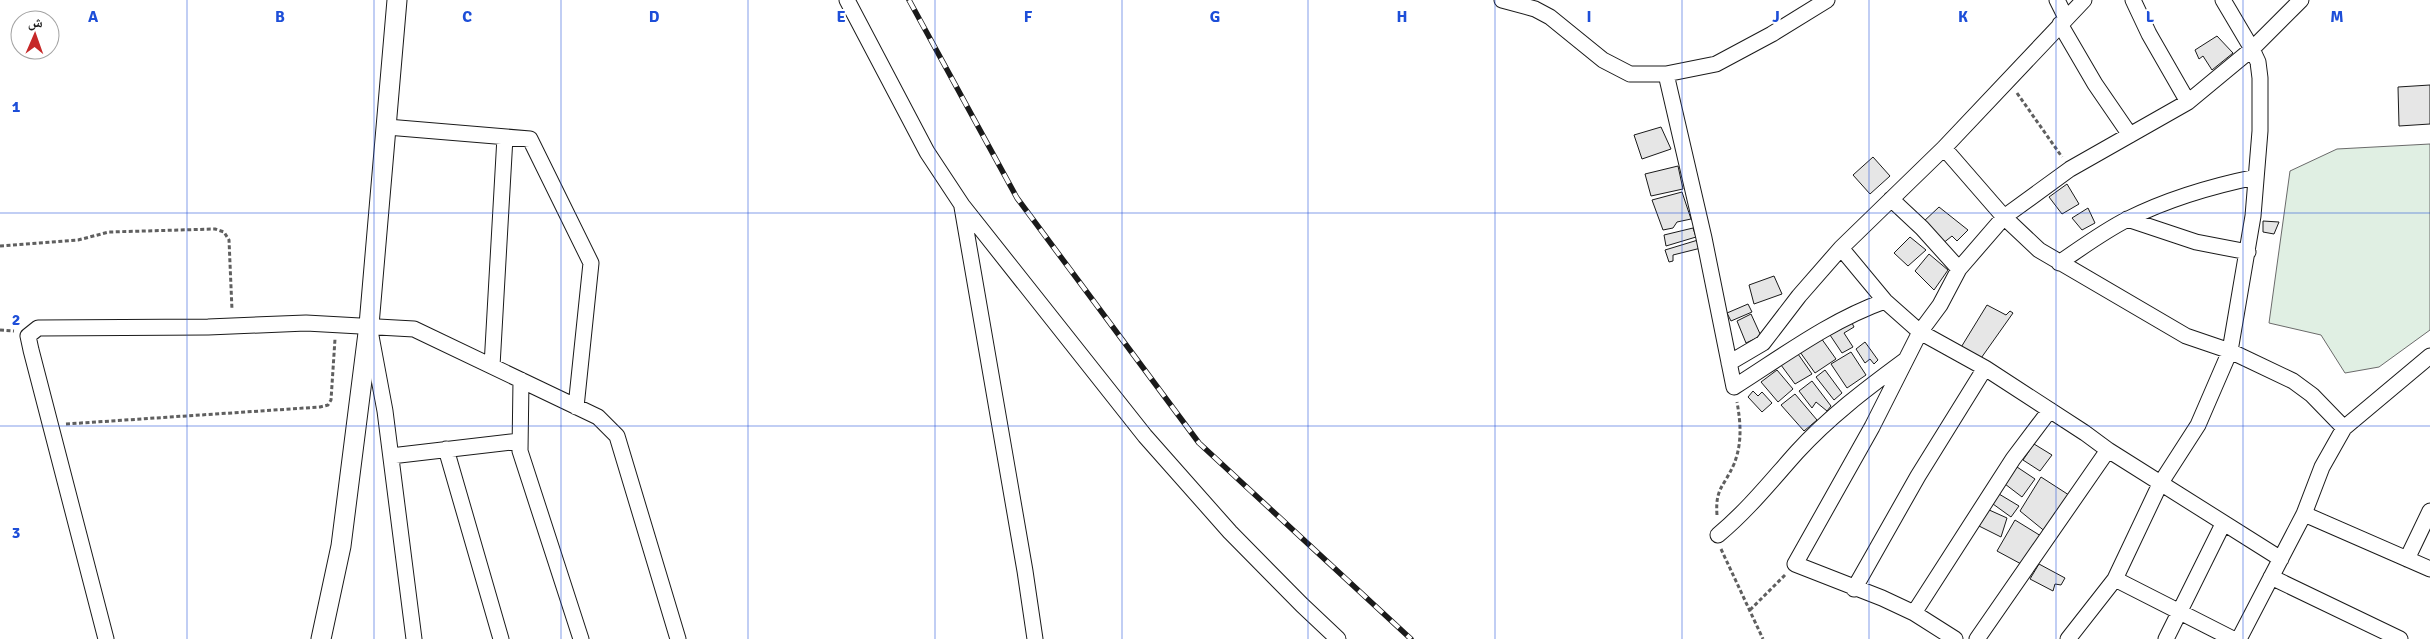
<svg xmlns="http://www.w3.org/2000/svg" width="2430" height="639" font-family="Signika,'Noto Naskh Arabic',sans-serif">
	<rect width="100%" height="100%" fill="#fff"/>
	<path fill="#e0efe3" stroke="#6a6a6a" d="M2430,144v186l-51,37 -34,6 -24,-38 -52,-12 21,-152 47,-22z"/>
	<path fill="#e6e6e6" stroke="#1a1a1a" d="M2217,36l16,17 -21,17 -9,-14 -4,3 -4,-9z
		M2430,85v39l-31,2 -1,-39z
		M1661,127l10,22 -29,10 -8,-24z
		M1873,157l17,19 -20,18 -17,-19z
		M1678,166l5,23 -32,7 -6,-22z
		M2067,184l12,20 -17,10 -13,-17z
		M1682,192l9,27 -14,3 -4,6 -10,2 -11,-30z
		M1939,207l29,23 -11,11 -5,-5 -10,8 -20,-21z
		M2088,208l7,15 -13,7 -10,-12z
		M2263,221l16,1 -5,12 -11,-2z
		M1693,228l3,9 -30,9 -2,-11z
		M1910,237l16,13 -18,16 -14,-13z
		M1698,240l3,8 -28,7v6l-4,1 -4,-12z
		M1929,254l19,16 -14,20 -19,-19z
		M1774,276l8,18 -28,10 -5,-19z
		M1748,304l4,8 -21,9 -4,-8z
		M1987,305l19,10 4,-4 3,2 -34,48 -19,-12z
		M1751,314l10,22 -15,7 -9,-22z
		M1852,323l2,4 -10,6 9,14 -11,6 -12,-18z
		M1821,338l15,21 -21,14 -15,-21z
		M1865,342l13,18 -4,4 -4,-5 -5,4 -9,-14z
		M1851,352l15,23 -19,13 -16,-24z
		M1798,354l14,20 -17,10 -14,-19z
		M1777,370l16,19 -15,13 -17,-20z
		M1825,370l17,23 -8,7 -18,-23z
		M1812,381l19,25 -4,5 -11,-9 -4,6 -13,-17z
		M1753,391l5,5 4,-4 10,11 -10,9 -14,-15z
		M1795,394l22,26 -13,11 -23,-26z
		M2034,444l18,11 -12,16 -17,-11z
		M2017,467l18,12 -13,18 -17,-13z
		M2041,477l31,20 -25,36 -27,-22z
		M1999,494l20,12 -8,11 -18,-13z
		M1987,509l20,9 -6,19 -22,-11z
		M2015,520l26,16 -18,29 -26,-14z
		M2039,564l26,14 -4,7 -6,-1 -2,7 -23,-12z"/>
	<g fill="none" stroke-linecap="round" stroke-linejoin="round">
		<defs>
			<path id="minor" d="M847,0l80,152 35,53 183,231 85,96 72,73 36,34
				M1502,0l33,9 15,8 53,43 27,14h36l50,-10 56,-30 55,-34
				M2057,0l9,18
				M2133,0l16,34 39,68
				M2060,24l35,60 35,51
				M1666,74l38,164 30,149c49,-31 97,-67 151,-86
				M387,127l143,12 61,124 -15,144
				M1944,148l60,69 35,33 147,86 44,15 63,30 19,14 32,33
				M1891,199l31,29 37,41
				M962,207l63,364 10,68
				M2127,219l69,23 52,10
				M1841,248l44,53 35,31 65,36 100,65 23,17 173,109
				M2059,263c22,-15 45,-32 69,-44 40,-20 84,-33 128,-42
				M371,336l14,75 29,228
				M1729,363l34,-20 36,-47 42,-48 103,-100 140,-148
				M492,366l13,-229
				M521,380l-1,71 61,188
				M446,449l55,190
				M391,456l129,-15
				M2304,514l126,55
				M1718,535c30,-25 53,-54 79,-83 32,-35 69,-63 107,-91
				M2407,559l23,-48
				M2271,577l129,62
				M2115,579l118,60
				M1854,589l64,-113 67,-108
				M1914,613l99,-154 37,-49
				M106,639l-75,-289 -3,-14 10,-8 170,-1 98,-4 108,6 184,88 19,19 61,203
				M1955,639l-41,-26 -32,-15 -87,-34 77,-137 48,-95 20,-27 19,-36 45,-52 66,-48 118,-67 64,-53 49,-49
				M1977,639l131,-189
				M2068,639l47,-60 45,-95 38,-59 32,-74 23,-135 7,-85v-53l-2,-16 -6,-13 -29,-49
				M2166,639l57,-115
				M2239,639l65,-125 18,-47 22,-39 86,-72"/>
			<path id="tertiary" d="M321,639l20,-93 28,-221 28,-325"/>
		</defs>
		<use href="#minor" stroke="#1a1a1a" stroke-width="17"/>
		<use href="#tertiary" stroke="#1a1a1a" stroke-width="21"/>
		<path stroke="#5f5f5f" stroke-width="3" stroke-dasharray="4 2.5" stroke-linecap="butt" d="M2017,93l45,64
			M0,246l78,-6 31,-8 106,-3 9,3 5,8 3,70
			M0,330l14,1
			M66,424l254,-17 8,-2 3,-5 4,-61
			M1717,515c-2,-27 7,-28 17,-51 8,-20 7,-40 3,-62
			M1721,549l42,90
			M1750,610l35,-35"/>
		<use href="#minor" stroke="#fff" stroke-width="15"/>
		<use href="#tertiary" stroke="#fff" stroke-width="19"/>
		<defs>
			<path id="rail" d="M909,0l108,198 182,245 212,196"/>
		</defs>
		<use href="#rail" stroke="#1a1a1a" stroke-width="5.5"/>
		<use href="#rail" stroke="#fff" stroke-width="4" stroke-dasharray="11" stroke-linecap="butt"/>
	</g>
	<path fill="none" stroke="#1d4ed8" stroke-width="1" stroke-opacity="0.55" d="M187,0v639M374,0v639M561,0v639M748,0v639M935,0v639M1122,0v639M1308,0v639M1495,0v639M1682,0v639M1869,0v639M2056,0v639M2243,0v639M0,213h2430M0,426h2430"/>
	<g font-size="16" text-anchor="middle" font-weight="bold" fill="#1d4ed8" stroke="#fff" stroke-width="4" stroke-linejoin="round" paint-order="stroke">
		<text x="93" y="22">A</text>
		<text x="280" y="22">B</text>
		<text x="467" y="22">C</text>
		<text x="654" y="22">D</text>
		<text x="841" y="22">E</text>
		<text x="1028" y="22">F</text>
		<text x="1215" y="22">G</text>
		<text x="1402" y="22">H</text>
		<text x="1589" y="22">I</text>
		<text x="1776" y="22">J</text>
		<text x="1963" y="22">K</text>
		<text x="2150" y="22">L</text>
		<text x="2337" y="22">M</text>
		<text x="16" y="112">1</text>
		<text x="16" y="325">2</text>
		<text x="16" y="538">3</text>
	</g>
	<g transform="translate(35 35) rotate(2)"><circle r="24" fill="#ffffff" stroke="#a3a3a3"/>
	<path d="M0-4L9 19L0 12L-9 19Z" fill="#c62828"/>
	<text y="-8" font-size="14" font-weight="bold" text-anchor="middle" fill="#1a1a1a">ش</text>
	</g>
</svg>
